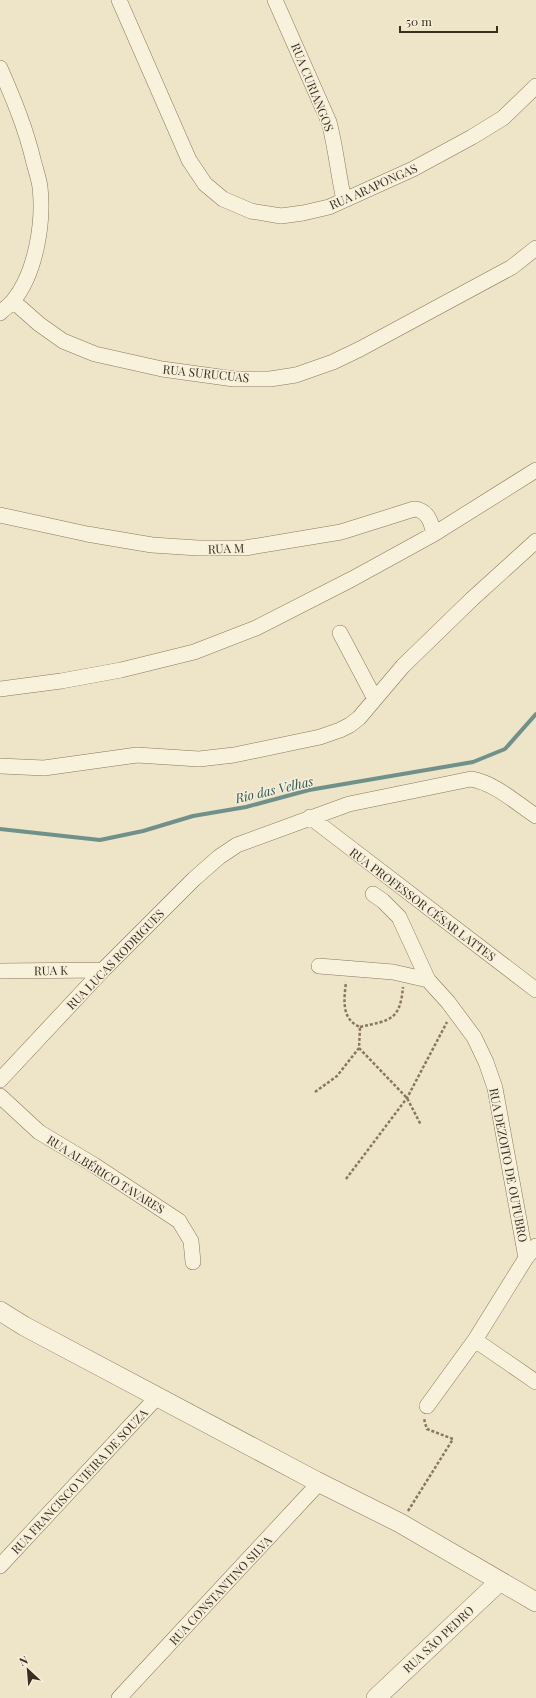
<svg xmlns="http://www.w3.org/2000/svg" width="536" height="1698" font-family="'Playfair Display',serif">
	<rect width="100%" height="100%" fill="#eee4c8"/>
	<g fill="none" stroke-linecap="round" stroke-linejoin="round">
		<path stroke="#6f918a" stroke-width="4" d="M0,829l100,11 43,-9 50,-15 53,-9 63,-17 164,-28 32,-13 31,-35"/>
		<defs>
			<path id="minor" d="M119,0l70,160 16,24 18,15 28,12 30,5 22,-3 26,-6 84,-38 59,-32 31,-19 33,-32
				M275,0l54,122c7,26 9,52 15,78
				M0,68c14,32 26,61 34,95 2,8 5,16 6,24 4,35 -4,86 -27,114 -3,4 -9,8 -13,12
				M13,301l26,23 24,17 32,13 67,15 72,10h36l26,-4 37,-13 27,-13 152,-82 24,-19
				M0,515l87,19 65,11 46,3h47l96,-16 73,-23c14,1 17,13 20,25
				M340,633l35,66
				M0,689l61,-8 60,-11 73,-18 62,-24 96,-49 82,-45 102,-64
				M0,766l44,2 93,-13 62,4 35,-4 86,-18 20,-7 10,-5 9,-7 44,-52 69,-67 64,-58
				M310,817l226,173
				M373,894l10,7 16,16 29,63 20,22 26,35 12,25 9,26 31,170
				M319,966l74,6 35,8
				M0,971l103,-1
				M0,1080l103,-110 91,-91 25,-22 18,-12 112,-41 122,-25c24,4 45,24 65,37
				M0,1096l39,36 55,33 85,56 12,20 2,21
				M475,1340l61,42
				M427,1406l48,-66 51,-82 10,-12
				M0,1566l158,-170
				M119,1698l201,-216"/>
			<path id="tertiary" d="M0,1311l24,15 292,155 84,42 136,79
				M376,1698l124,-117"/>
		</defs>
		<use href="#minor" stroke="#8a775d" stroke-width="16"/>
		<use href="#tertiary" stroke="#8a775d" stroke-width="20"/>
		<path stroke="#8a775d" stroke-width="2.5" stroke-dasharray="3 2" stroke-linecap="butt" d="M360,1027c30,-7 40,-6 43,-40
			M359,1048l48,50 14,27
			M315,1092l22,-16 22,-28 1,-21c-19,-8 -16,-27 -14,-45
			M346,1179l61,-81 40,-76
			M408,1511l45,-72 -26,-10 -2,-6 -1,-5"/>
		<use href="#minor" stroke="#f8f1dc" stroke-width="15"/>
		<use href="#tertiary" stroke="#f8f1dc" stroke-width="19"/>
	</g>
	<g text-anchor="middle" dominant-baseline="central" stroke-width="3" stroke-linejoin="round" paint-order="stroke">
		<g font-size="12" fill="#3b2e21" stroke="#f5eed8">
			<text transform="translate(313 87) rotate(68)">RUA CURIANGOS</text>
			<text transform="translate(373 186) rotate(-24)">RUA ARAPONGAS</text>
			<text transform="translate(206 373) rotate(6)">RUA SURUCUAS</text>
			<text transform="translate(226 548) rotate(-2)">RUA M</text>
			<text transform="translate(423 904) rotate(37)">RUA PROFESSOR CÉSAR LATTES</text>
			<text transform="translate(115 959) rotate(-46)">RUA LUCAS RODRIGUES</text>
			<text transform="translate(51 970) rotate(-1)">RUA K</text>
			<text transform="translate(509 1165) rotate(79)">RUA DEZOITO DE OUTUBRO</text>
			<text transform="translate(106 1174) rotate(32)">RUA ALBÉRICO TAVARES</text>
			<text transform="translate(79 1481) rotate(-47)">RUA FRANCISCO VIEIRA DE SOUZA</text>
			<text transform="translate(220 1590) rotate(-47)">RUA CONSTANTINO SILVA</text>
			<text transform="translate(438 1639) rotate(-43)">RUA SÃO PEDRO</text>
		</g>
		<g font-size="13" font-style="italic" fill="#305a59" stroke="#f5eed8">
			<text transform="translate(274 789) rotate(-13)">Rio das Velhas</text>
		</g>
	</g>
	<g transform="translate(28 1670) rotate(334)" stroke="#f5eed8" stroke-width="3" paint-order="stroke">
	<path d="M0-3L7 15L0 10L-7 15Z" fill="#3b2e21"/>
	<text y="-6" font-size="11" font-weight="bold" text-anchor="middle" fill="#3b2e21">N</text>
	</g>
	<path d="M400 26v6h97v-6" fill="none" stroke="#3b2e21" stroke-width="2"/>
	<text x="406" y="26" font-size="12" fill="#3b2e21" stroke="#f5eed8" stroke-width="3" paint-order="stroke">50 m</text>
</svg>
